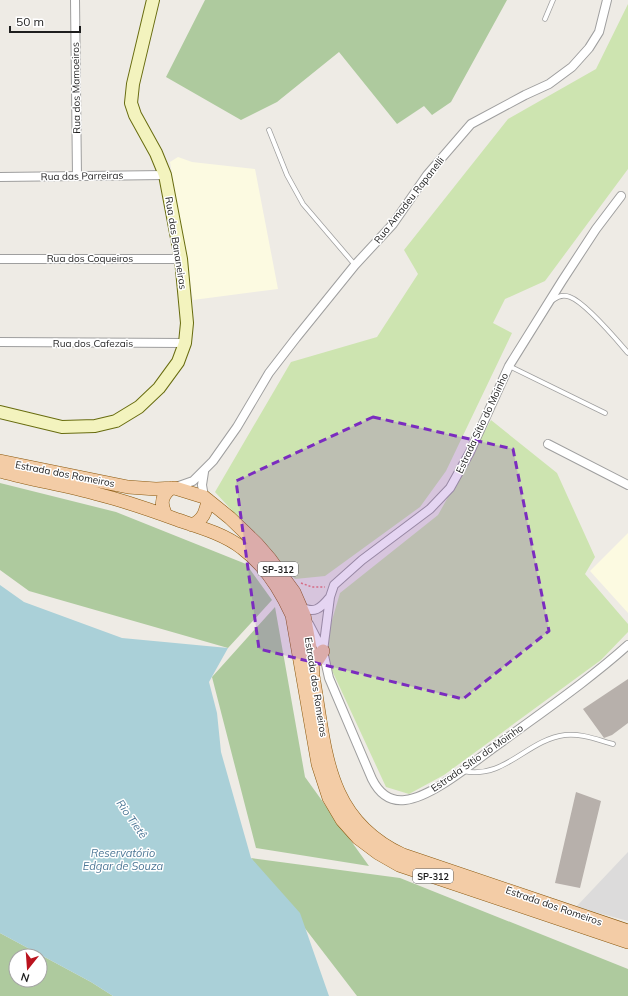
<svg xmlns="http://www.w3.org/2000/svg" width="628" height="996" font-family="Mulish,sans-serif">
	<rect width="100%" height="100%" fill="#eeebe5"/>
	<path fill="#dcdbdb" d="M628,852v69l-52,-14z"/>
	<path fill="#fcfae1" d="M178,157l14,5 63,7 23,120 -85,11 -23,-138z
		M628,533v80l-38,-42z"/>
	<path fill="#cde4b0" d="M628,4v165l-83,112 -40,18 -12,24 19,10 -66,138 -26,36 -95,69 -30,3 -80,-87 76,-130 86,-25 41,-63 -14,-24 104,-131 88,-50z
		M491,420l66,53 38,84 -10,17 43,50v8l-27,28 -157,115 -35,19 -23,-7 -63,-136 17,-58 98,-78z"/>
	<path fill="#aeca9e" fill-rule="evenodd" d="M205,0h302l-56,102 -19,13 -8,-9 -27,18 -58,-72 -62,50 -36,18 -75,-43z
		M0,483l116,29 130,52 26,36 -44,48 -199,-57 -29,-21z
		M275,607l30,170 64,89 -113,-18 -44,-171z
		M251,858l149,20 228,91v27h-271z
		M0,933l91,49 22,14h-113zM16,956h24v24h-24z"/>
	<path fill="#aad0d8" d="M0,585l24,17 98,36 106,10 -19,34 8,31 4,39 30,106 49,55 29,83h-216l-22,-14 -91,-49z"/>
	<path fill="#b7b0ab" d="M628,679v44l-16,12 -8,3 -21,-29z
		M576,792l25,9 -21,87 -25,-5z"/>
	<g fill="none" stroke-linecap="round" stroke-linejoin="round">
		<defs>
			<path id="lane" d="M545,19l8,-19
				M269,130l18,45 16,29 52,61
				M553,300c5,-4 10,-6 17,-3 16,6 46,42 58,56
				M509,366l96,47
				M463,771c42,9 63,-31 102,-36 16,-2 33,5 48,9"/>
			<path id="street" d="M75,0l2,176
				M0,177l165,-2
				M0,259h181
				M0,342l185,1
				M548,444l80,41
				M176,487l17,-6 20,-20 24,-34 32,-54 27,-35 59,-73 38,-41 34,-49 44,-51 54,-29 24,-11 23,-17 17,-19 10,-16 8,-32
				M204,497l-2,-12 2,-13
				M300,606c14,9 21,2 30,-9
				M309,624l14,27 6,27 43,101c7,14 17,23 33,21 29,-3 73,-42 98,-59 42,-31 86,-61 125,-96
				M323,651l7,-54 4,-12 28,-25 68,-51 20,-21 20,-36 39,-86 53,-85 34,-52 25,-33"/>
			<path id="secondary" d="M0,412l62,15 33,-1 21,-5 23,-14 20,-19 19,-26 7,-19 2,-20 -6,-64 -16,-84 -9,-22 -21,-38 -4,-12 2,-19 20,-84"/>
			<path id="primary" d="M0,461l128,26 28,2 19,-1 29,9 26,21 27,26 13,15 24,33 10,23 8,44 1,17c13,74 12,143 90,179l225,76
				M0,471c32,9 65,14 97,23 28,7 54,16 81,26 21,7 46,14 64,28 23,17 38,41 50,67l26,149 11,34 13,22 16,18 20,15 21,12 229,77
				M166,515c-6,-11 -5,-19 5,-27
				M192,525c11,-5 14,-13 16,-25
				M312,659h6l5,-8"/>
		</defs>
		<use href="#lane" stroke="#9f9f9f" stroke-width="5.5"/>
		<use href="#street" stroke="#9f9f9f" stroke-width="10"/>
		<use href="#secondary" stroke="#686c0f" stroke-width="14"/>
		<use href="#primary" stroke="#8b590e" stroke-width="14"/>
		<path stroke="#ed7c78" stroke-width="1.5" stroke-dasharray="2 2" stroke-linecap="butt" d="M301,583l11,4h13"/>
		<use href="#lane" stroke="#fff" stroke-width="4"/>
		<use href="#street" stroke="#fff" stroke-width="8"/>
		<use href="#secondary" stroke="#f3f3be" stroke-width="12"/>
		<use href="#primary" stroke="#f3cca6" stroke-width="13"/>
	</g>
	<path fill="#7b2cbf" fill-opacity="0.2" stroke="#7b2cbf" stroke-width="3" stroke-dasharray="8 5" stroke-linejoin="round" d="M373,417l140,32 36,182 -86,68 -204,-50 -23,-168z"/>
	<g text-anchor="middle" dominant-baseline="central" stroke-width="3" stroke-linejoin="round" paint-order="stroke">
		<g fill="#fff" stroke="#626262" stroke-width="1">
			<rect x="258" y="562" width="40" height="14" rx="3"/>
			<rect x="413" y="869" width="40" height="14" rx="3"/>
		</g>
		<g font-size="9" font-weight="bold" fill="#1e1e1e">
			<text x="278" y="569">SP-312</text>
			<text x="433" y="876">SP-312</text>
		</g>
		<g font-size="10" fill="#1e1e1e" stroke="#fff">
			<text transform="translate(76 88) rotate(-91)">Rua dos Mamoeiros</text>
			<text transform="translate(82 176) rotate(-1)">Rua das Parreiras</text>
			<text transform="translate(409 200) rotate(-52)">Rua Amadeu Rapanelli</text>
			<text transform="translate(176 243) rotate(81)">Rua das Bananeiras</text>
			<text x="90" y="258">Rua dos Coqueiros</text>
			<text x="93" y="343">Rua dos Cafezais</text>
			<text transform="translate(482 423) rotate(-65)">Estrada Sítio do Moinho</text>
			<text transform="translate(65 474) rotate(11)">Estrada dos Romeiros</text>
			<text transform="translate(316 687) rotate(81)">Estrada dos Romeiros</text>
			<text transform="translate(477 758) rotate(-35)">Estrada Sítio do Moinho</text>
			<text transform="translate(554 906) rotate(19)">Estrada dos Romeiros</text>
		</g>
		<g font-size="11" font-style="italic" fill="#4d7796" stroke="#fff">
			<text transform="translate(132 819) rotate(55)">Rio Tietê</text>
			<text x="123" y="853">Reservatório<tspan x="123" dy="13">Edgar de Souza</tspan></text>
		</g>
	</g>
	<g transform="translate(28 968) rotate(197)"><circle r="19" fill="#ffffff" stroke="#a5a5a5"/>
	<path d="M0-3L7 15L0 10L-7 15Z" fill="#ba131e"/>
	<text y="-6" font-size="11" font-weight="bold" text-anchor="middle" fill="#1e1e1e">N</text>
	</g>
	<path d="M10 26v6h70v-6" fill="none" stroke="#1e1e1e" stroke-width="2"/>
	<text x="16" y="26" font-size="12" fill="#1e1e1e" stroke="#ffffff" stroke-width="3" paint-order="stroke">50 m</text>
</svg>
